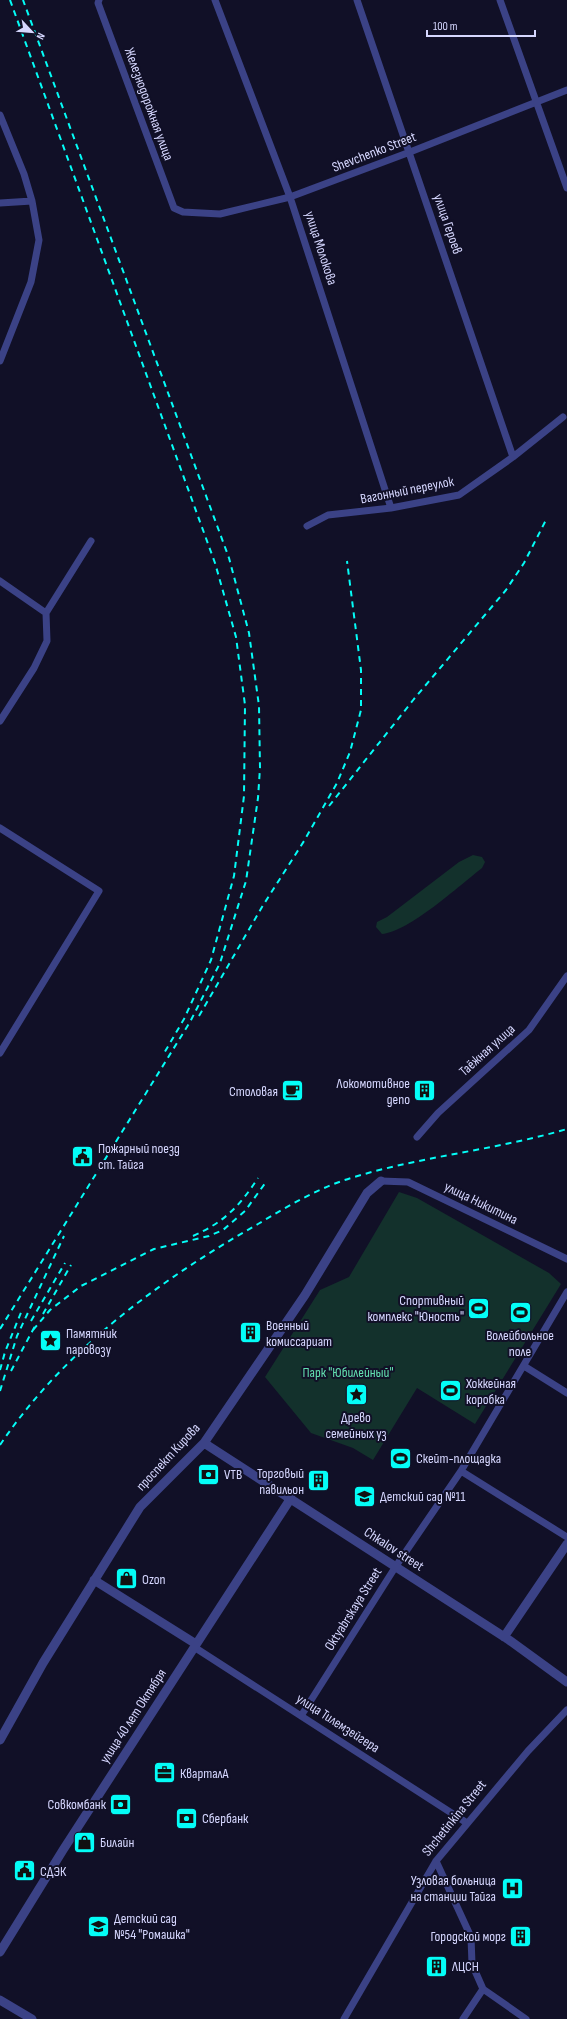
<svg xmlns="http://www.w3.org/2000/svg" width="567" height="2019" font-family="'Sofia Sans Condensed',sans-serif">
	<rect width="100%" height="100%" fill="#111027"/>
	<path fill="#13312c" d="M473,855l9,2 3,5 -3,6c-22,17 -73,64 -100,66l-6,-7 1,-5 10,-5 72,-55z
		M399,1192l18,6 132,75 12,11 -86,140 -58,-36 -44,72 -20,-12 -42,-15 -46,-56 55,-87 29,-13z"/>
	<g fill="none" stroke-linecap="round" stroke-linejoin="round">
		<path stroke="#3b4286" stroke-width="7" d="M99,0l-1,3 76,205 9,4 37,2 70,-17 120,-45 157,-62
			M215,0l75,197 101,311
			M357,0l156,457
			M500,0l67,188
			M0,115l24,59 8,27 7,39 -8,42 -31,79
			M0,203l32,-2
			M307,526l21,-11 63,-7 68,-13 54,-38 50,-40
			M0,581l46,32
			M0,721l34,-53 13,-27 -1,-28 45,-72
			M0,828l99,63 -99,162
			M417,1137l21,-24 91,-83 38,-54
			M381,1181l27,1 159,77
			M524,1366l43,27
			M461,1471l106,66
			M194,1647l273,176
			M301,1716l95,-150 65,-95 106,-179
			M436,1861l35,76 1,27 11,25 43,30
			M344,2019l92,-158 92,-110 39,-41
			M463,2019l20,-30"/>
		<path stroke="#3b4286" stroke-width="9" d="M204,1443l305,197 58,42
			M94,1580l102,64
			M504,1637l63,-93
			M0,1740l43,-77 97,-156 64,-64 101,-148 62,-102 14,-12
			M0,1952l63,-102 228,-352
			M0,2000l32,19"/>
		<path stroke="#04fdf7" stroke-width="2" stroke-dasharray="6 5" stroke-linecap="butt" d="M10,0l205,563 21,74 9,68 -1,91 -10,80 -23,84 -27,59 -21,36
			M329,806l85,-107 92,-109 18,-27 23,-45
			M199,1016l63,-109 42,-66 33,-58 13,-31 11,-42v-40l-14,-109
			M193,1236c31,-14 46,-29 65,-58
			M43,1314l28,-49
			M31,1321l34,-58
			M0,1329l190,-307 30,-59 26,-82 12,-83 2,-30 -1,-62 -10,-73 -20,-75 -206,-558
			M33,1330l17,-20 31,-24 73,-37 55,-13 14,-6 22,-19 21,-29
			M0,1370l5,-18 17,-42
			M11,1371l24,-45
			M0,1391l17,-55 47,-100
			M0,1445c64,-95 160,-165 258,-221 30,-18 60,-36 93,-46 71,-22 145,-28 216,-49"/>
	</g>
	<defs>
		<symbol id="cafe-square" viewBox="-11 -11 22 22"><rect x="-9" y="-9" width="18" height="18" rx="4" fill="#04fdf7" stroke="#111027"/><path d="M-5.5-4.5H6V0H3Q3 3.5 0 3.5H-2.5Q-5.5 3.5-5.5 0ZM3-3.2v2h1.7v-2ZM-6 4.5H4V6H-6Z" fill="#111"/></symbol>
		<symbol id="building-square" viewBox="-11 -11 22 22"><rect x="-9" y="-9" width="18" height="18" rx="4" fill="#04fdf7" stroke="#111027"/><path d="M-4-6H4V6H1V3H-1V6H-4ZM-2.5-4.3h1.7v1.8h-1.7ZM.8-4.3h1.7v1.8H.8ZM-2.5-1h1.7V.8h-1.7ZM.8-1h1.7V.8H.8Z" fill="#111"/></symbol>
		<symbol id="civic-square" viewBox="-11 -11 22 22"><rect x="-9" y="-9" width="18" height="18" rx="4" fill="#04fdf7" stroke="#111027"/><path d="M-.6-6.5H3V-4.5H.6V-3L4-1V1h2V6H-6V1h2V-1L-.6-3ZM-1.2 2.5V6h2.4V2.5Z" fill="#111"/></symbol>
		<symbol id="stadium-square" viewBox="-11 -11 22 22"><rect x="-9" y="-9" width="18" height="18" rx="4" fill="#04fdf7" stroke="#111027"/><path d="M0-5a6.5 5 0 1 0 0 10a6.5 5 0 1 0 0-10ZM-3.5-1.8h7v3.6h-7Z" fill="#111"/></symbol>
		<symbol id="sight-square" viewBox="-11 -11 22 22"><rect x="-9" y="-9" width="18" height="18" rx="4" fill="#04fdf7" stroke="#111027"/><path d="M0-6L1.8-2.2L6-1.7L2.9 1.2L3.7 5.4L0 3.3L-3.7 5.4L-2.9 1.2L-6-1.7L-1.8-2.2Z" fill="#111"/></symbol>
		<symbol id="bank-square" viewBox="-11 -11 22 22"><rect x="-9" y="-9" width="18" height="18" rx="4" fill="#04fdf7" stroke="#111027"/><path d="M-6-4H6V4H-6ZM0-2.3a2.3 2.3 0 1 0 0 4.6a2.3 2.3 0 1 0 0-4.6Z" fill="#111"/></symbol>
		<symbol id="school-square" viewBox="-11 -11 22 22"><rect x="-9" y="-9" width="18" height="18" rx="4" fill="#04fdf7" stroke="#111027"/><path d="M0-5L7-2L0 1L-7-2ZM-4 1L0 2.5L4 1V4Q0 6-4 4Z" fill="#111"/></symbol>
		<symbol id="shop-square" viewBox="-11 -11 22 22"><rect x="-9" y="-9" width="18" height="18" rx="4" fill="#04fdf7" stroke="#111027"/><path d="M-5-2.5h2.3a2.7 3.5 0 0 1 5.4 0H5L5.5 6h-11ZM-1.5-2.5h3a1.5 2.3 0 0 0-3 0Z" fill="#111"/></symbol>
		<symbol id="office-square" viewBox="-11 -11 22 22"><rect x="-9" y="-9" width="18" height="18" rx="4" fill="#04fdf7" stroke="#111027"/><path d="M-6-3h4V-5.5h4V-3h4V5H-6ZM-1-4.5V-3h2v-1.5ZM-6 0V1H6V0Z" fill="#111"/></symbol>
		<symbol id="hospital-square" viewBox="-11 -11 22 22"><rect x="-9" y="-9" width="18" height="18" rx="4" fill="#04fdf7" stroke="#111027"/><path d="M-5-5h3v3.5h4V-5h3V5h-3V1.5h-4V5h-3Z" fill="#111"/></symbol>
	</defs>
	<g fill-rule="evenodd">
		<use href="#cafe-square" x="280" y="1078" width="25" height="25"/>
		<use href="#building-square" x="412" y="1078" width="25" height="25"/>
		<use href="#civic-square" x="70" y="1144" width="25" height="25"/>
		<use href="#stadium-square" x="466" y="1296" width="25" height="25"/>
		<use href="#stadium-square" x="508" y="1300" width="25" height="25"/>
		<use href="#building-square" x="238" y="1320" width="25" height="25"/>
		<use href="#sight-square" x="38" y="1328" width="25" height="25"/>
		<use href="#stadium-square" x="438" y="1378" width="25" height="25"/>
		<use href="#sight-square" x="344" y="1382" width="25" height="25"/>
		<use href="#stadium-square" x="388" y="1446" width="25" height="25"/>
		<use href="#bank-square" x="196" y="1462" width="25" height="25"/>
		<use href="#building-square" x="306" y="1468" width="25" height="25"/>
		<use href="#school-square" x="352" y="1484" width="25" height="25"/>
		<use href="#shop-square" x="114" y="1566" width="25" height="25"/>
		<use href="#office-square" x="152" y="1760" width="25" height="25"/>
		<use href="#bank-square" x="108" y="1792" width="25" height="25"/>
		<use href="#bank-square" x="174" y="1806" width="25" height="25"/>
		<use href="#shop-square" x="72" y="1830" width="25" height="25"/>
		<use href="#civic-square" x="12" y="1858" width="25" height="25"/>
		<use href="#hospital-square" x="500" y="1876" width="25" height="25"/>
		<use href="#school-square" x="86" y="1914" width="25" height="25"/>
		<use href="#building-square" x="508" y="1924" width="25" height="25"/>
		<use href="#building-square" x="424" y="1954" width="25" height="25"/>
	</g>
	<g text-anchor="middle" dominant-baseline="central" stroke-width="4" stroke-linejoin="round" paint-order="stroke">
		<g font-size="14" fill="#d6d7ff" stroke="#111027">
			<text transform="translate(149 104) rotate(70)">Железнодорожная улица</text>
			<text transform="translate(374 152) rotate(-21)">Shevchenko Street</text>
			<text transform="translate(448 224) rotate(71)">улица Героев</text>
			<text transform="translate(321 248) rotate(72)">улица Молокова</text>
			<text transform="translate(407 490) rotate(-11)">Вагонный переулок</text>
			<text transform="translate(487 1050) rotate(-42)">Таёжная улица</text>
			<text transform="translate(481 1203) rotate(26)">улица Никитина</text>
			<text transform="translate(168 1457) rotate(-47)">проспект Кирова</text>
			<text transform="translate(394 1549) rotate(33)">Chkalov street</text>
			<text transform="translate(353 1609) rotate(-58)">Oktyabrskaya Street</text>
			<text transform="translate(133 1716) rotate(-57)">улица 40 лет Октября</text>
			<text transform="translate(338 1723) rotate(33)">улица Тилемзейгера</text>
			<text transform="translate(454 1818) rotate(-51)">Shchetinkina Street</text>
		</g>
		<g font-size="14" fill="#d6d7ff" stroke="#111027" text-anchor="start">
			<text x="410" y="1083" text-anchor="end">Локомотивное<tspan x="410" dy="16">депо</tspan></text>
			<text x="278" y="1091" text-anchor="end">Столовая</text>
			<text x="98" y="1148">Пожарный поезд<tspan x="98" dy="16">ст. Тайга</tspan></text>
			<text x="464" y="1300" text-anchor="end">Спортивный<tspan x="464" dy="16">комплекс "Юность"</tspan></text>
			<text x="266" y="1325">Военный<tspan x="266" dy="16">комиссариат</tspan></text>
			<text x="66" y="1333">Памятник<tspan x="66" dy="16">паровозу</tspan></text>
			<text x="520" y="1335" text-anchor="middle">Волейбольное<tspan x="520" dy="16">поле</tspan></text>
			<text x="466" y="1383">Хоккейная<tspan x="466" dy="16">коробка</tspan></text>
			<text x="356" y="1417" text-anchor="middle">Древо<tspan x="356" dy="16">семейных уз</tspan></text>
			<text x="416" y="1458">Скейт-площадка</text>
			<text x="304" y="1473" text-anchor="end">Торговый<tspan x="304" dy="16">павильон</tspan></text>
			<text x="224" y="1474">VTB</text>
			<text x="380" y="1496">Детский сад №11</text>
			<text x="142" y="1579">Ozon</text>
			<text x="180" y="1773">КварталА</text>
			<text x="106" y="1804" text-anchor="end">Совкомбанк</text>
			<text x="202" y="1818">Сбербанк</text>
			<text x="100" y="1842">Билайн</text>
			<text x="40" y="1871">СДЭК</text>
			<text x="496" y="1880" text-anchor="end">Узловая больница<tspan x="496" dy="16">на станции Тайга</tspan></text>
			<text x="114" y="1918">Детский сад<tspan x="114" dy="16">№54 "Ромашка"</tspan></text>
			<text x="506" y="1936" text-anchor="end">Городской морг</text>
			<text x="452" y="1966">ЛЦСН</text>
		</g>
		<g font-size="14" fill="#62dfb0" stroke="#111027">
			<text x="348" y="1372">Парк "Юбилейный"</text>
		</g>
	</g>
	<g transform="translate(32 32) rotate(116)" stroke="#111027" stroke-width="3" paint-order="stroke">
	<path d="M0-3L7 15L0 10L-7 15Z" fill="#d6d7ff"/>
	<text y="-6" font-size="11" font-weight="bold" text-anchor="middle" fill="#d6d7ff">N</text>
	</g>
	<path d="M427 30v6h108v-6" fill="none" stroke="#d6d7ff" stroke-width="2"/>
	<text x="433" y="30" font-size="12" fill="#d6d7ff" stroke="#111027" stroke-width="3" paint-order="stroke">100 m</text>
</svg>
